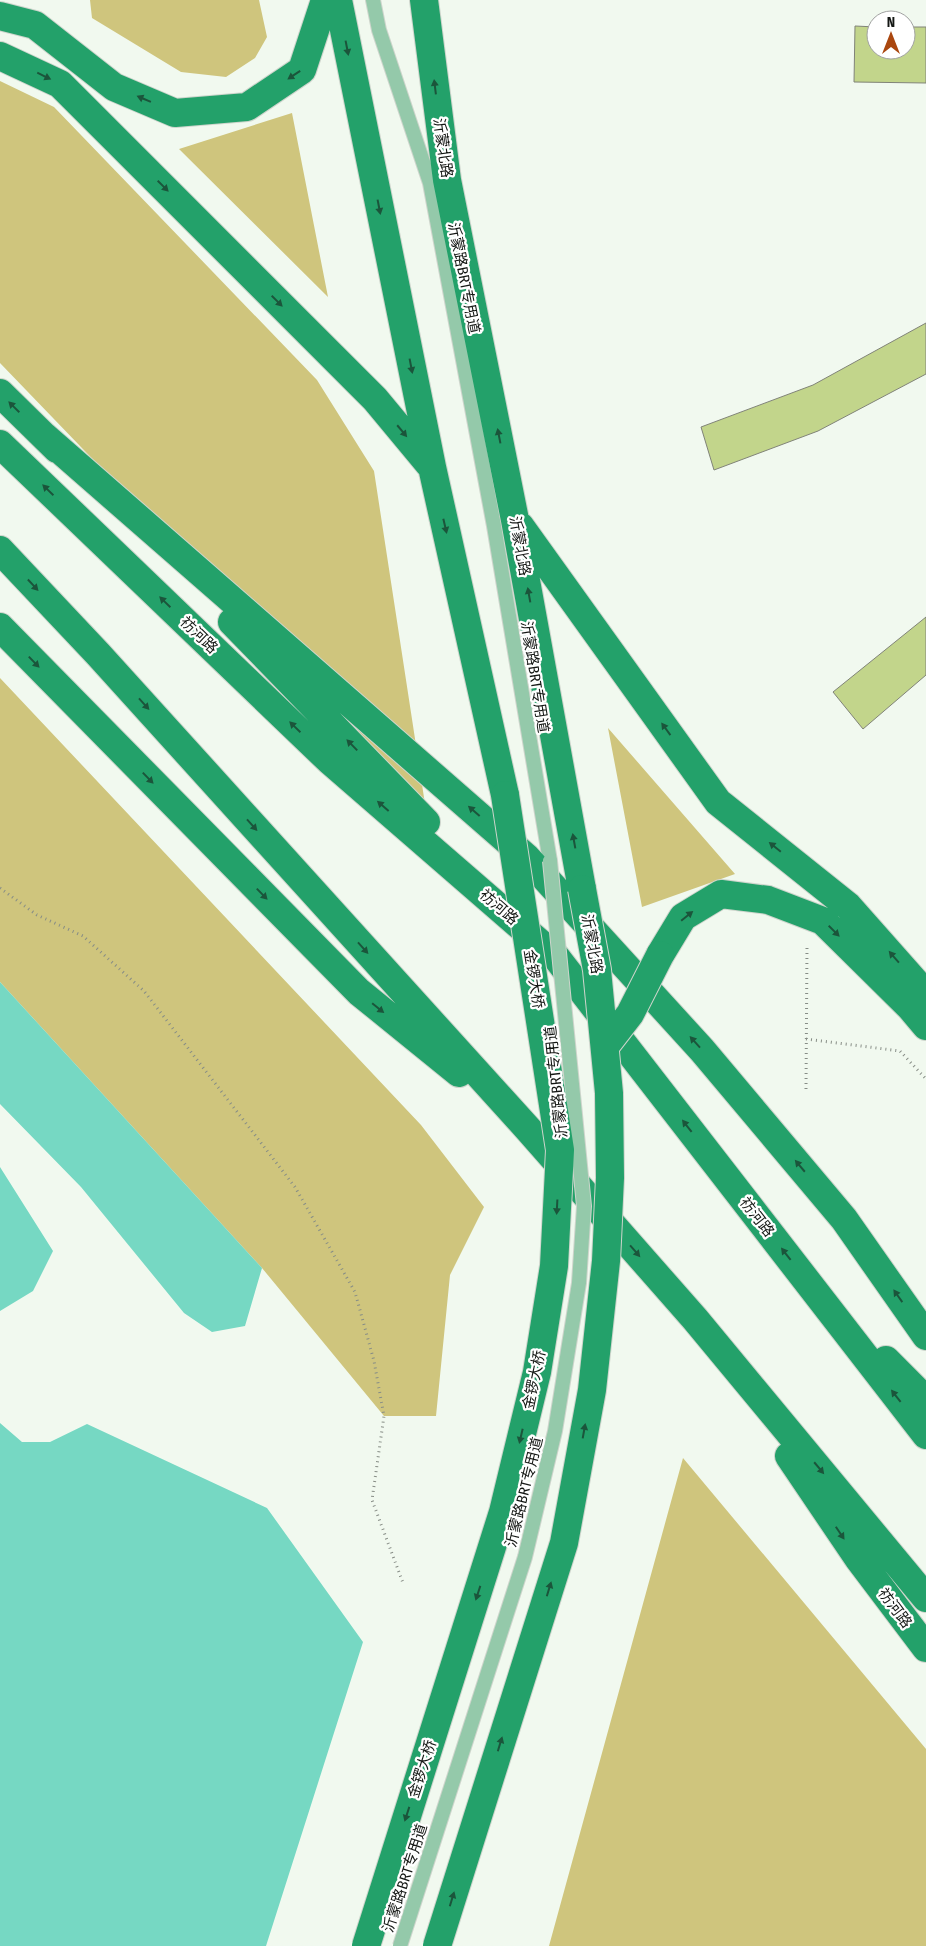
<svg xmlns="http://www.w3.org/2000/svg" width="926" height="1946" font-family="'Fira Sans Condensed','Noto Sans SC',sans-serif">
	<rect width="100%" height="100%" fill="#f1f9ef"/>
	<path fill="#cfc57d" d="M90,0h169l8,37 -12,21 -29,19 -45,-5 -89,-54z
		M0,81l54,26 263,273 57,91 51,333 -425,-441z
		M292,113l36,184 -149,-148z
		M0,678l421,447 63,82 -34,68 -14,141h-52l-122,-148 -262,-286z
		M608,728l127,146 -93,33z
		M683,1458l243,291v197h-377z"/>
	<path fill="#76d8c3" d="M0,982l262,286 -17,58 -33,6 -28,-19 -103,-126 -81,-83z
		M0,1167l53,84 -20,40 -33,20z
		M0,1423l22,19h28l37,-18 180,84 96,134 -97,304h-266z"/>
	<path fill="#c2d58b" stroke="#808378" d="M855,26l21,1v23h30v-23h20v56l-72,-1z
		M926,323v51l-108,57 -104,39 -13,-43 112,-42z
		M926,617v58l-63,54 -30,-37z"/>
	<g fill="none" stroke-linecap="round" stroke-linejoin="round">
		<defs>
			<path id="service" d="M373,0l6,30 51,153 64,343 56,335"/>
			<path id="primary" d="M338,0l94,467 73,328
				M424,0l23,180 68,340 67,369
				M0,16l35,9 79,62 61,26 72,-6 55,-37 23,-70
				M0,56l60,28 315,315 54,65
				M0,393l57,56
				M44,436l482,421 176,193 142,169 82,117
				M0,444l330,317 226,196 370,478
				M520,526l198,276 130,104 78,88
				M0,550l98,104 430,475 167,190 231,279
				M232,622l194,200
				M0,627l359,365 100,81
				M660,955l23,-38 38,-23 47,6 55,21 87,86 16,19
				M886,1360l40,40
				M789,1456l69,102 68,90"/>
		</defs>
		<use href="#service" stroke="#ced5cc" stroke-width="16"/>
		<use href="#primary" stroke="#ced5cc" stroke-width="30"/>
		<path stroke="#878d86" stroke-width="3" stroke-dasharray="1 4" stroke-linecap="butt" d="M0,888l37,27 46,21 61,55 151,196 60,105 19,69 10,55 -12,84 31,83
			M806,1039l94,12 26,28
			M806,1089l1,-143"/>
		<use href="#service" stroke="#94c9aa" stroke-width="14"/>
		<use href="#primary" stroke="#23a16a" stroke-width="28"/>
		<defs>
			<path id="service-bridge" d="M400,1946l125,-389 30,-126 24,-148 5,-77 -34,-345"/>
			<path id="primary-bridge" d="M606,1045l24,-31 30,-59
				M366,1946l137,-434 34,-140 17,-106 6,-116 -55,-355
				M437,1946l127,-403 28,-153 14,-129 4,-83 -1,-85 -12,-123 -15,-81"/>
		</defs>
		<use href="#service-bridge" stroke="#ced5cc" stroke-width="16" stroke-linecap="butt"/>
		<use href="#primary-bridge" stroke="#ced5cc" stroke-width="30" stroke-linecap="butt"/>
		<use href="#service-bridge" stroke="#94c9aa" stroke-width="14"/>
		<use href="#primary-bridge" stroke="#23a16a" stroke-width="28"/>
	</g>
	<defs><path id="oneway-solid" d="M-6-.8H1V-3.2L6.5 0L1 3.2V.8H-6Z" transform="scale(1.25)"/></defs>
	<g fill="#1b553b">
		<use href="#oneway-solid" transform="translate(347 48) rotate(79)"/>
		<use href="#oneway-solid" transform="translate(294 75) rotate(146)"/>
		<use href="#oneway-solid" transform="translate(44 76) rotate(26)"/>
		<use href="#oneway-solid" transform="translate(435 87) rotate(-97)"/>
		<use href="#oneway-solid" transform="translate(144 99) rotate(-157)"/>
		<use href="#oneway-solid" transform="translate(163 186) rotate(45)"/>
		<use href="#oneway-solid" transform="translate(379 207) rotate(79)"/>
		<use href="#oneway-solid" transform="translate(277 301) rotate(45)"/>
		<use href="#oneway-solid" transform="translate(411 366) rotate(79)"/>
		<use href="#oneway-solid" transform="translate(14 407) rotate(-135)"/>
		<use href="#oneway-solid" transform="translate(402 431) rotate(50)"/>
		<use href="#oneway-solid" transform="translate(499 436) rotate(-101)"/>
		<use href="#oneway-solid" transform="translate(48 490) rotate(-136)"/>
		<use href="#oneway-solid" transform="translate(445 526) rotate(77)"/>
		<use href="#oneway-solid" transform="translate(33 585) rotate(47)"/>
		<use href="#oneway-solid" transform="translate(529 595) rotate(-100)"/>
		<use href="#oneway-solid" transform="translate(165 602) rotate(-136)"/>
		<use href="#oneway-solid" transform="translate(34 662) rotate(46)"/>
		<use href="#oneway-solid" transform="translate(144 704) rotate(48)"/>
		<use href="#oneway-solid" transform="translate(295 727) rotate(-136)"/>
		<use href="#oneway-solid" transform="translate(666 729) rotate(-126)"/>
		<use href="#oneway-solid" transform="translate(352 745) rotate(-134)"/>
		<use href="#oneway-solid" transform="translate(148 778) rotate(46)"/>
		<use href="#oneway-solid" transform="translate(383 806) rotate(-139)"/>
		<use href="#oneway-solid" transform="translate(474 811) rotate(-139)"/>
		<use href="#oneway-solid" transform="translate(252 825) rotate(48)"/>
		<use href="#oneway-solid" transform="translate(574 841) rotate(-100)"/>
		<use href="#oneway-solid" transform="translate(775 847) rotate(-141)"/>
		<use href="#oneway-solid" transform="translate(262 894) rotate(46)"/>
		<use href="#oneway-solid" transform="translate(687 916) rotate(-39)"/>
		<use href="#oneway-solid" transform="translate(834 931) rotate(45)"/>
		<use href="#oneway-solid" transform="translate(363 948) rotate(48)"/>
		<use href="#oneway-solid" transform="translate(894 957) rotate(-131)"/>
		<use href="#oneway-solid" transform="translate(378 1008) rotate(39)"/>
		<use href="#oneway-solid" transform="translate(695 1042) rotate(-132)"/>
		<use href="#oneway-solid" transform="translate(687 1126) rotate(-128)"/>
		<use href="#oneway-solid" transform="translate(800 1166) rotate(-130)"/>
		<use href="#oneway-solid" transform="translate(557 1207) rotate(93)"/>
		<use href="#oneway-solid" transform="translate(635 1251) rotate(49)"/>
		<use href="#oneway-solid" transform="translate(786 1254) rotate(-128)"/>
		<use href="#oneway-solid" transform="translate(898 1296) rotate(-125)"/>
		<use href="#oneway-solid" transform="translate(896 1396) rotate(-128)"/>
		<use href="#oneway-solid" transform="translate(584 1431) rotate(-80)"/>
		<use href="#oneway-solid" transform="translate(521 1436) rotate(103)"/>
		<use href="#oneway-solid" transform="translate(819 1468) rotate(50)"/>
		<use href="#oneway-solid" transform="translate(840 1533) rotate(56)"/>
		<use href="#oneway-solid" transform="translate(549 1589) rotate(-73)"/>
		<use href="#oneway-solid" transform="translate(478 1593) rotate(108)"/>
		<use href="#oneway-solid" transform="translate(500 1744) rotate(-73)"/>
		<use href="#oneway-solid" transform="translate(407 1814) rotate(108)"/>
		<use href="#oneway-solid" transform="translate(452 1899) rotate(-73)"/>
	</g>
	<g text-anchor="middle" dominant-baseline="central" stroke-width="4.5" stroke-linejoin="round" paint-order="stroke">
		<g font-size="15" fill="#141714" stroke="#fff">
			<text transform="translate(443 148) rotate(82)">沂蒙北路</text>
			<text transform="translate(464 278) rotate(79)">沂蒙路BRT专用道</text>
			<text transform="translate(520 546) rotate(80)">沂蒙北路</text>
			<text transform="translate(199 635) rotate(44)">祊河路</text>
			<text transform="translate(535 677) rotate(81)">沂蒙路BRT专用道</text>
			<text transform="translate(499 907) rotate(41)">祊河路</text>
			<text transform="translate(592 944) rotate(80)">沂蒙北路</text>
			<text transform="translate(534 979) rotate(81)">金锣大桥</text>
			<text transform="translate(556 1082) rotate(-96)">沂蒙路BRT专用道</text>
			<text transform="translate(757 1217) rotate(52)">祊河路</text>
			<text transform="translate(534 1380) rotate(-78)">金锣大桥</text>
			<text transform="translate(524 1492) rotate(-76)">沂蒙路BRT专用道</text>
			<text transform="translate(895 1608) rotate(53)">祊河路</text>
			<text transform="translate(422 1769) rotate(-72)">金锣大桥</text>
			<text transform="translate(405 1878) rotate(-72)">沂蒙路BRT专用道</text>
		</g>
	</g>
	<g transform="translate(891 35)"><circle r="24" fill="#ffffff" stroke="#a1a2a1"/>
	<path d="M0-4L9 19L0 12L-9 19Z" fill="#aa470f"/>
	<text y="-8" font-size="14" font-weight="bold" text-anchor="middle" fill="#141714">N</text>
	</g>
</svg>
